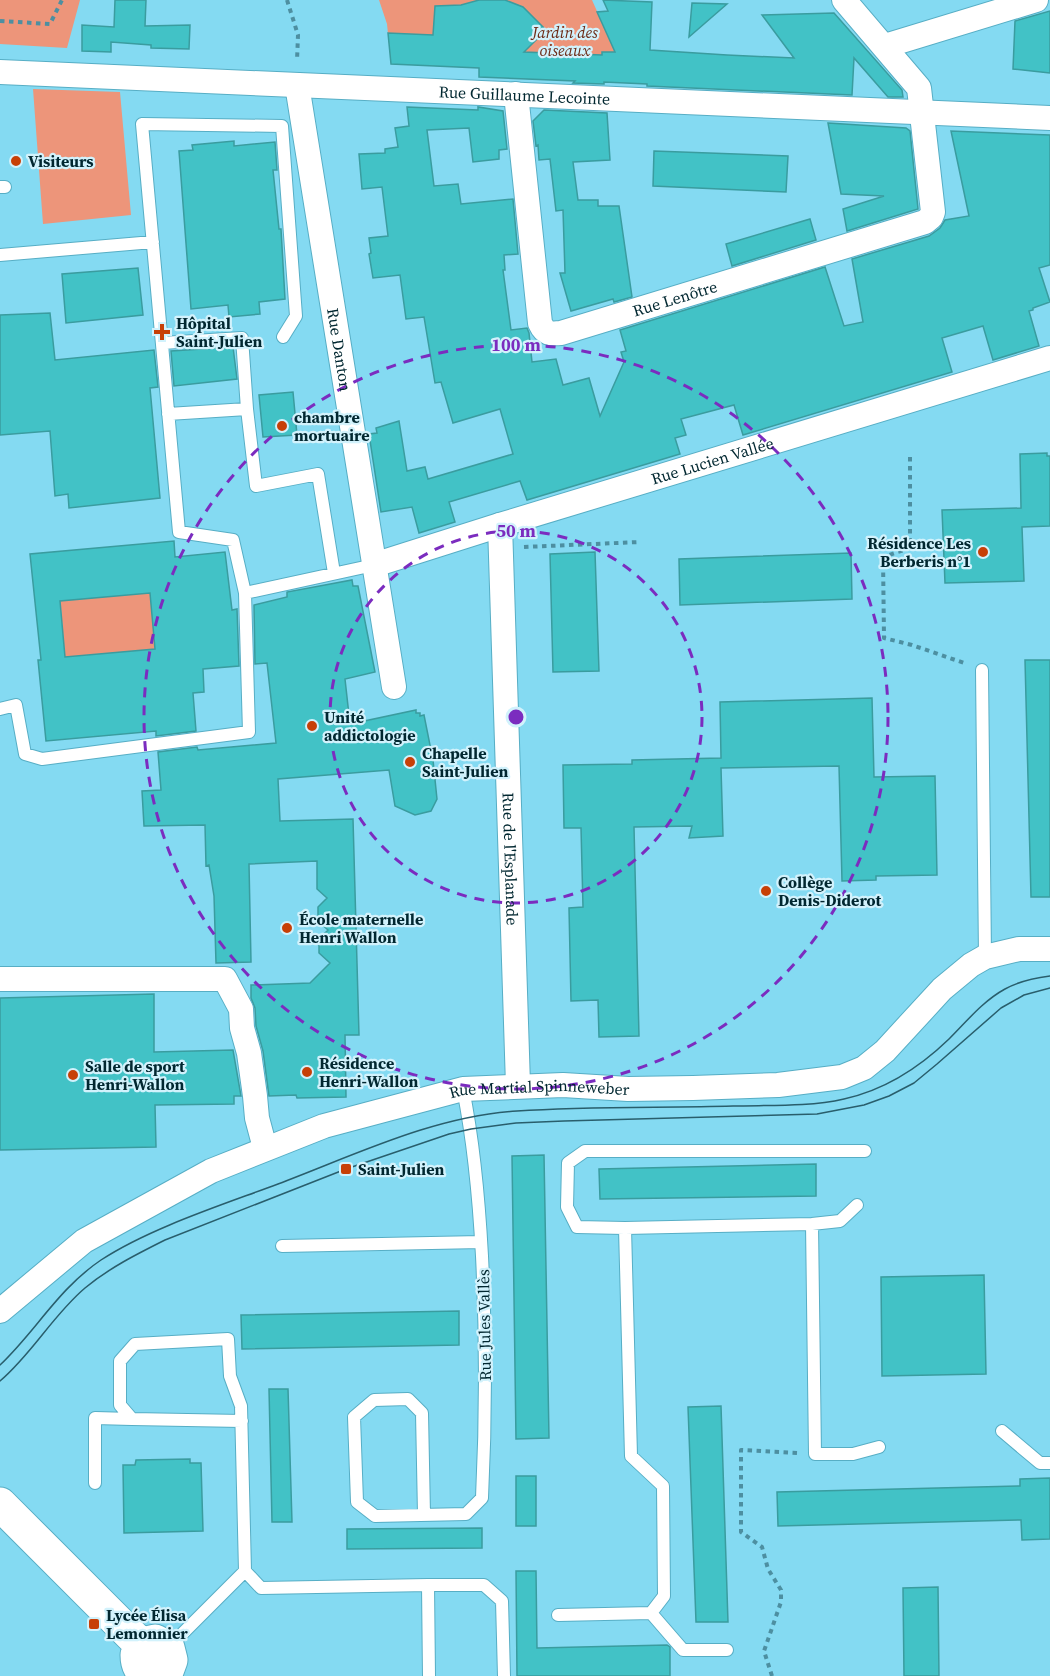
<svg xmlns="http://www.w3.org/2000/svg" width="1050" height="1676" font-family="'Source Serif 4',serif">
	<rect width="100%" height="100%" fill="#84daf2"/>
	<path fill="#ed957a" d="M0,0h80l-13,48 -67,-4z
		M379,0h213l37,83 -150,-6v-9l-88,-4 -4,-40z
		M33,89l87,3 11,123 -88,9z
		M150,593l5,56 -90,8 -4,-49 -5,-7z"/>
	<path fill="#42c2c6" stroke="#3a9c9f" stroke-width="1.5" fill-rule="evenodd" d="M115,0h31l-1,26 45,-1 -1,24 -38,-1v-3l-40,-3v10l-29,-1v-26l32,2z
		M479,0h26l18,7 23,23 -22,22 78,3v-3h13l-18,-40 11,-1 -5,-11 49,2 -2,48 77,5 67,3 -32,-43 72,-2 68,77 1,7h-15l-34,-39 -2,37 -205,-9v-2l-43,-2v2l-31,-1 2,-2 -96,-4v-9l-88,-4 -3,-31 45,2 2,-29 26,-1z
		M692,3l35,1 -38,33z
		M1050,11v62l-37,-4 2,-48z
		M407,107l71,3v-3l25,4 4,38 -8,1v9l-26,3 -4,-34 -42,2 7,56 24,-2 3,20 52,-5 5,55 -14,1 1,15h-2l8,60 16,-2 2,5 3,29 24,-3 7,26 26,-7 11,38 24,-54 -3,-10 5,-1 -6,-21 205,-63 19,59 19,-4 -11,-63 77,-23 11,-8 5,-8 24,-4 -18,-85 99,4v130l-11,3 11,34 -17,6v2l-4,1 10,35 -46,14 -10,-34 -41,12 10,34 -209,63 -9,-30 -53,14 5,16 -11,3 5,16 -153,46 -7,-19 -71,21 6,20 -36,11 -7,-26 -31,5 -12,-78 8,-1 -1,-5 23,-7 8,50 18,-4 3,12 85,-25 -13,-45 -47,14 -12,-41 -6,1 -11,-66 -18,2 -6,-44 -27,3 -4,-24 2,-1 -2,-15 19,-2 -6,-49 -20,2 -3,-35 26,-1v-4l13,-2 -3,-19 14,-2z
		M544,110l63,3 3,47 -37,2 5,38h20v6h21l13,91 -18,5 -1,-3 -42,12 -11,-38h5l-2,-63 -7,1 -6,-52 -11,1 -1,-15 -2,1 -3,-25z
		M828,123l78,5 4,3 8,78 -71,22 -4,-22 41,-13 -43,-2z
		M234,141v5l41,-4 2,28h-4l6,59h2l4,70 -26,3 1,12 -31,3 -1,-12 -37,4 -12,-158 14,-1 -1,-5z
		M654,151l134,5 -2,36 -133,-6z
		M810,219l6,21 -84,26 -6,-22z
		M138,268l5,47 -77,8 -4,-49z
		M50,313l5,47 99,-10 4,37 -8,1 10,110 -91,10 -1,-14 -13,2 -5,-65 -50,4v-120z
		M233,347l4,32 -63,7 -3,-35z
		M293,392l4,43 -34,2 -4,-42z
		M1047,453v3h3v70l-28,1 2,54 -79,2 -3,-73 79,-2 -1,-54z
		M174,541l1,16 50,-5 7,58 5,-1 2,57 -36,3 1,23 -11,1 3,38 -40,5v-5l-110,10 -8,-81h3l-11,-106zM150,593l5,56 -90,8 -5,-56z
		M595,552l4,119 -46,1 -3,-118z
		M851,553l1,46 -172,6 -1,-46z
		M352,580l1,6h5l17,86 -30,7 5,45 66,-14v3h4v3l4,-1 9,45 4,39 -6,12 -16,4 -20,-9 -6,-36 -111,9 2,42 73,-2 6,216h-14l1,62 -49,1 -1,-3 -27,1 -6,-45 -7,-25 -1,-18 -4,-10v-13l59,-2 20,-20 -11,-10v-14l9,-9 -10,-9v-14l9,-9 -10,-9v-28l-68,3 2,98 -35,1 -2,-67 -5,-31 -3,1 -1,-41 -61,1 -2,-35 19,-1 -3,-38 39,-5 1,3 78,-7 -9,-80 -12,1 -1,-59 33,-8v-5z
		M1025,660h25v237h-19z
		M872,698l2,79 61,-1 2,99 -61,1v4l-34,1 -3,-115 -118,2 2,68 -34,2 3,-12 -58,1 5,209 -40,1 -1,-37 -27,1 -2,-93 14,-1 -2,-79h-17l-1,-63 69,-1v-4l89,-2 -1,-56z
		M154,994v58l79,-2 8,46h-7v8l-79,1 1,42 -156,3v-152z
		M544,1155l5,283 -33,1 -4,-283z
		M816,1164v32l-216,3 -1,-30z
		M984,1275l2,99 -104,2 -1,-99z
		M459,1311v34l-217,4 -1,-34z
		M269,1389h19l4,133h-20z
		M721,1406l7,216h-32l-8,-215z
		M190,1459v4h11l2,68 -79,2 -1,-68h12l1,-5z
		M516,1476h20v50h-20z
		M1050,1478v61l-28,1 -1,-20 -243,6 -1,-34 243,-6v-7z
		M482,1528v20l-135,1v-20z
		M516,1571h20l1,77 130,-3 3,2v29h-153z
		M938,1587l1,89h-35l-1,-88z"/>
	<g fill="none" stroke-linecap="round" stroke-linejoin="round">
		<defs>
			<path id="lane" d="M0,187h5
				M0,255l153,-13
				M162,343l80,-5 5,71 -79,5
				M247,409l9,77 62,-12 16,99
				M245,593l-12,-53 -54,-8 -37,-408 140,2 14,190 -13,21
				M982,670l3,287
				M0,709l16,-4 9,49 17,5 207,-27 -4,-139 129,-28
				M857,1205l-17,16 -28,3 -187,4 -48,-1 -10,-20 1,-44 17,-12h280
				M812,1224l3,230h38l26,-7
				M625,1228l6,228 32,30 1,110 -13,17
				M282,1246l199,-4
				M242,1421l-110,-2 -12,-14v-44l15,-17 93,-5 2,37 11,30 4,165 16,17 167,-3 1,91
				M1002,1431l38,32h10
				M95,1483v-65l37,1
				M424,1515l-2,-102 -14,-14 -34,1 -20,17 3,85 18,14 91,-2 16,-16c4,-81 4,-161 0,-242 -3,-56 -8,-112 -19,-167
				M428,1585h56l18,16 2,75
				M558,1615l93,-2 32,37h44
				M169,1647l76,-76"/>
			<g id="street">
				<path d="M885,46l151,-46"/>
				<path id="s1" d="M0,72l1050,46"/>
				<path id="s2" d="M297,85l97,602"/>
				<path id="s3" d="M516,94l24,229c5,11 10,11 21,10l364,-111 6,-5 2,-5 -14,-124 -75,-88"/>
				<path id="s4" d="M500,525l18,560"/>
				<path id="s5" d="M374,565l126,-40 550,-167"/>
				<path d="M0,979h225l16,30 1,19 7,25 6,43 2,22 8,30"/>
				<path id="s6" d="M0,1311l84,-70 127,-70 113,-45 139,-37 100,-4 65,4 65,-1 85,-3 64,-8 22,-9 21,-17 57,-62 29,-24 14,-8 34,-8h31"/>
			</g>
			<path id="secondary" d="M0,1504l142,142
				M152,1676c-11,-3 -15,-10 -15,-21l9,-12 9,-2 13,7 3,12 -4,11 -10,5"/>
		</defs>
		<use href="#lane" stroke="#57aec5" stroke-width="14"/>
		<use href="#street" stroke="#57aec5" stroke-width="26"/>
		<use href="#secondary" stroke="#57aec5" stroke-width="35"/>
		<path stroke="#4d8fa1" stroke-width="4" stroke-dasharray="4.5 4.5" stroke-linecap="butt" d="M287,0l11,35 -1,26
			M0,21l50,3 12,-24
			M910,457v91l-27,9 1,81 28,7 55,19
			M524,547l116,-5
			M772,1676l-8,-25 17,-49v-12l-13,-21 -6,-22 -21,-15v-82l56,3"/>
		<use href="#lane" stroke="#fff" stroke-width="12"/>
		<use href="#street" stroke="#fff" stroke-width="24"/>
		<use href="#secondary" stroke="#fff" stroke-width="33"/>
		<path stroke="#295e6c" stroke-width="1.5" d="M0,1365c36,-34 58,-76 101,-105 49,-32 121,-55 177,-76 77,-29 156,-68 239,-73 72,-5 145,-3 216,-5 37,-1 76,1 111,-7 41,-9 75,-31 105,-60 18,-18 34,-38 56,-50 14,-8 30,-11 45,-13
			M0,1381c32,-27 53,-66 85,-93 24,-20 52,-34 80,-48l181,-71 103,-35 22,-5 45,-6 48,-2 253,-7 47,-9 25,-9 25,-13 23,-19 64,-56 23,-13 26,-7"/>
	</g>
	<g fill="none" stroke="#7b2cbf" stroke-width="3" stroke-dasharray="10 8">
		<circle cx="516" cy="717" r="186"/>
		<circle cx="516" cy="717" r="372"/>
	</g>
	<g fill="#c74007" stroke="#d2f2fc" stroke-width="2">
		<circle cx="16" cy="161" r="6"/>
		<path d="M159 323h6v6h6v6h-6v6h-6v-6h-6v-6h6z"/>
		<circle cx="282" cy="426" r="6"/>
		<circle cx="983" cy="552" r="6"/>
		<circle cx="312" cy="726" r="6"/>
		<circle cx="410" cy="762" r="6"/>
		<circle cx="766" cy="891" r="6"/>
		<circle cx="287" cy="928" r="6"/>
		<circle cx="307" cy="1072" r="6"/>
		<circle cx="73" cy="1075" r="6"/>
		<rect x="340" y="1163" width="12" height="12" rx="3"/>
		<rect x="88" y="1618" width="12" height="12" rx="3"/>
	</g>
	<g text-anchor="middle" dominant-baseline="central" stroke-width="4.5" stroke-linejoin="round" paint-order="stroke">
		<g font-size="16" font-style="italic" fill="#6d2b16" stroke="#d2f2fc">
			<text x="565" y="32">Jardin des<tspan x="565" dy="18">oiseaux</tspan></text>
		</g>
		<g font-size="16" fill="#012730" stroke="#d2f2fc">
			<text stroke="none"><textPath href="#s1" startOffset="525">Rue Guillaume Lecointe</textPath></text>
			<text stroke="none"><textPath href="#s3" startOffset="375">Rue Lenôtre</textPath></text>
			<text stroke="none"><textPath href="#s2" startOffset="268">Rue Danton</textPath></text>
			<text stroke="none"><textPath href="#s5" startOffset="354">Rue Lucien Vallée</textPath></text>
			<text stroke="none"><textPath href="#s4" startOffset="334">Rue de l'Esplanade</textPath></text>
			<text stroke="none"><textPath href="#s6" startOffset="596">Rue Martial Spinneweber</textPath></text>
			<text transform="translate(484 1325) rotate(-91)">Rue Jules Vallès</text>
		</g>
		<g font-size="16" font-weight="bold" fill="#012730" stroke="#d2f2fc" text-anchor="start">
			<text x="28" y="161">Visiteurs</text>
			<text x="176" y="323">Hôpital<tspan x="176" dy="18">Saint-Julien</tspan></text>
			<text x="294" y="417">chambre<tspan x="294" dy="18">mortuaire</tspan></text>
			<text x="971" y="543" text-anchor="end">Résidence Les<tspan x="971" dy="18">Berberis n°1</tspan></text>
			<text x="324" y="717">Unité<tspan x="324" dy="18">addictologie</tspan></text>
			<text x="422" y="753">Chapelle<tspan x="422" dy="18">Saint-Julien</tspan></text>
			<text x="778" y="882">Collège<tspan x="778" dy="18">Denis-Diderot</tspan></text>
			<text x="299" y="919">École maternelle<tspan x="299" dy="18">Henri Wallon</tspan></text>
			<text x="319" y="1063">Résidence<tspan x="319" dy="18">Henri-Wallon</tspan></text>
			<text x="85" y="1066">Salle de sport<tspan x="85" dy="18">Henri-Wallon</tspan></text>
			<text x="358" y="1169">Saint-Julien</text>
			<text x="106" y="1615">Lycée Élisa<tspan x="106" dy="18">Lemonnier</tspan></text>
		</g>
	</g>
	<circle cx="516" cy="717" r="9" fill="#7b2cbf" stroke="#d2f2fc" stroke-width="3"/>
	<g font-size="18" text-anchor="middle" font-weight="bold" fill="#7b2cbf" stroke="#d2f2fc" stroke-width="4.5" stroke-linejoin="round" paint-order="stroke">
		<text x="516" y="351">100 m</text>
		<text x="516" y="537">50 m</text>
	</g>
</svg>
